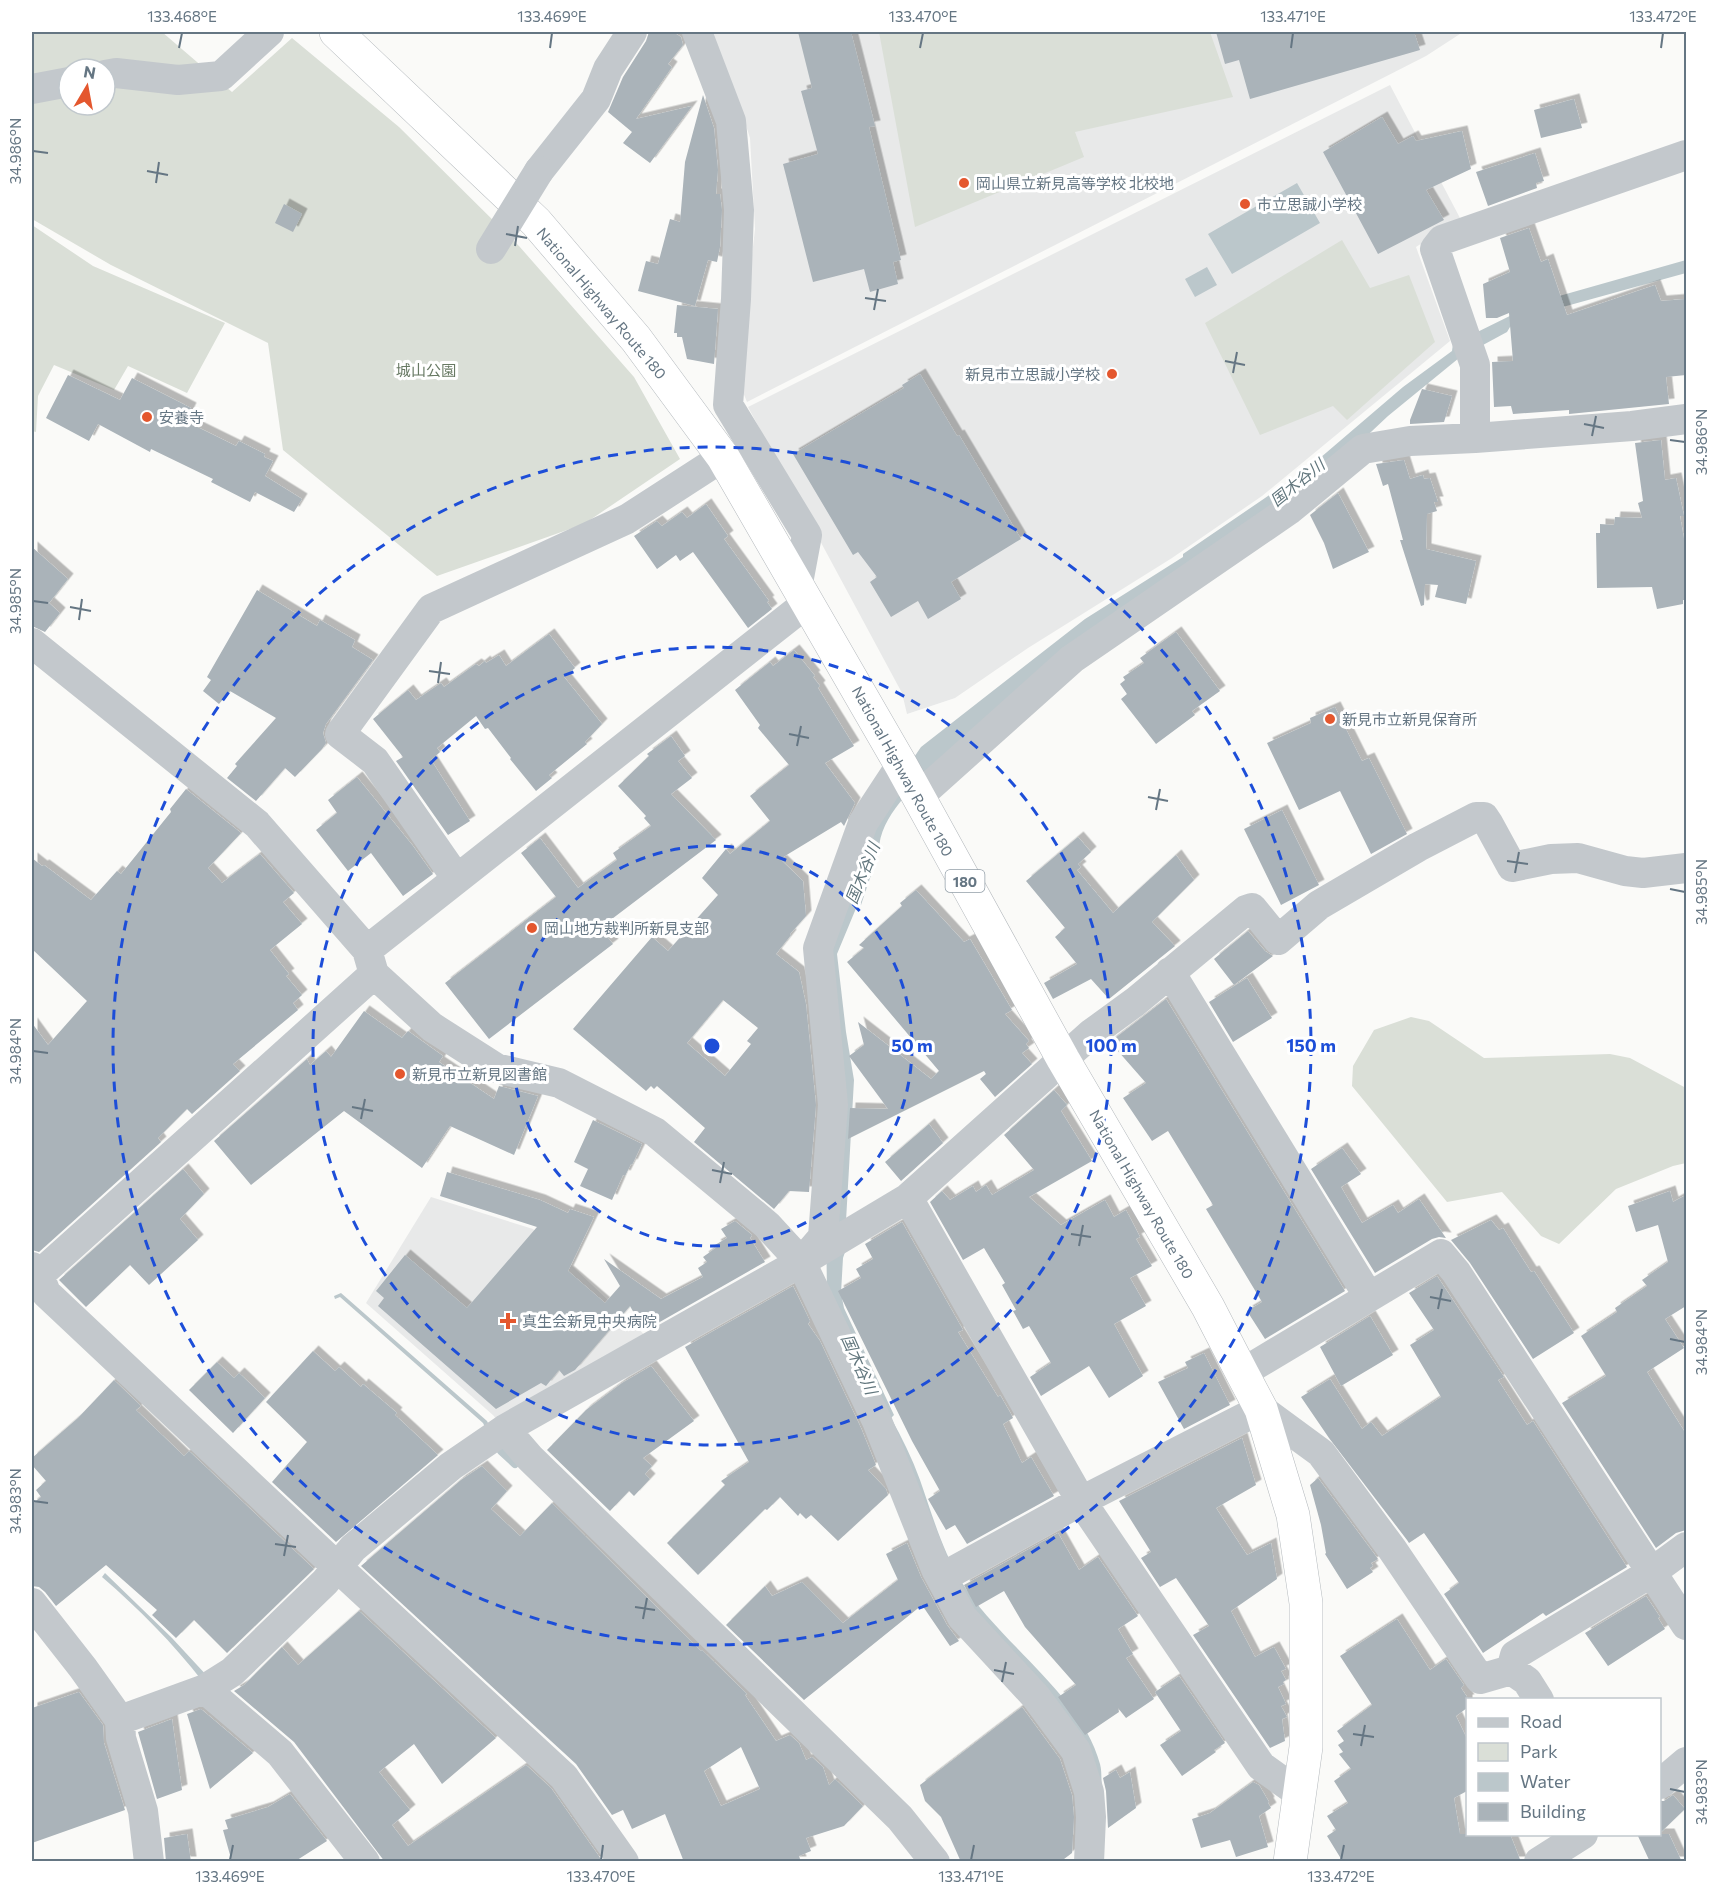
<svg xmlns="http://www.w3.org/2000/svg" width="1718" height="1893" font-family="Commissioner,'Noto Sans JP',sans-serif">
	<defs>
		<filter id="shadow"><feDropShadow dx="5.5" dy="-5.5" stdDeviation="0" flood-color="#0004"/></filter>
	</defs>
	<rect width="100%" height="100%" fill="#fafaf8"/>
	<path fill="#e8e9e9" d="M708,32h755l-37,24 -679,346 -9,-22 17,-151 -5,-91 -10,-31z
		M1390,85l70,133 -44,29 34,94 -188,155 -90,62 -144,90 -73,50 -48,16 -5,-21 -154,-286z
		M431,1197l102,32 116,110 -152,83 -3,-6 -128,-113z"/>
	<path fill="#dadfd7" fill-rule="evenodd" d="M32,32h130l70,60 60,-54 107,89 120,119 115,131 46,82 -96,65 -147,52 -154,-126 -15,-107 -157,-78 -79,-46zM69,69h36v36h-36z
		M879,32h331l23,65 -158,35 9,25 -169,70z
		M32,225l61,41 132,57 -38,70 -59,-27 -14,24 -60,-25 -16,31 -2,36 -4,-1z
		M1342,240l28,48 39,-13 26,67 -88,78 -14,-14 -73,29 -55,-112z
		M1411,1017l18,4 55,37 126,-4 20,4 56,30v75l-13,3 -57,23 -57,55 -18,-8 -39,-44 -55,10 -95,-116 1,-20 21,-36z"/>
	<path fill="#bbc7cb" d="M1297,183l23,40 -88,51 -24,-40z
		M1686,260v13l-145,40 -31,14 -3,5 -48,26 -71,58 -33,31 -417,315c-22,23 -59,54 -59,89l-18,54 -4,1 -20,48 9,78 8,48 -8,141 2,22 -5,15 -2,35 3,15 50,107 -3,3c11,20 21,40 29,62 12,34 22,70 41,101 37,61 121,114 139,183 2,7 1,16 2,23l-9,7 -128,-179 -138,-323 -5,-341 54,-138 45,-66 164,-128 98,-62v-3l123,-84 97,-83 49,-36 1,-7 85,-42z
		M1207,267l10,18 -22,12 -10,-18z
		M341,1293l146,128 2,4 -4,2 -2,-4 -143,-126 -5,2 -1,-3z
		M105,1573l67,65 37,40 -6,4c-30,-39 -64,-73 -101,-105z"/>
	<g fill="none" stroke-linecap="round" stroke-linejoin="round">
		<path stroke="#bbc7cb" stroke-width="8" d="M501,1451l14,13"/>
	</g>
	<path fill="#aab3b9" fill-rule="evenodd" filter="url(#shadow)" d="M649,32h24l8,5 2,8 -15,19 4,3 -36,52 56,-13 -42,57 -27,-20 9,-11 -24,-20 15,-35 23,-36z
		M798,32h53l24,94 -6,1 32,133 -8,2 5,22 -28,8 -6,-23 -51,13 -30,-118 35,-10 -17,-63 11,-3z
		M1216,32h198l6,18 -170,49 -11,-39 -14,4z
		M703,95l11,33 4,42 -2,24h4l2,16 -2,37 -3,15 -9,-2 -13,46 -57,-15 8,-30 12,3 12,-45 10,3 5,-60z
		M1574,99l8,29 -41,10 -7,-28z
		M1382,117l16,27 15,-8 3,5 46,-10 9,38 -45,21 18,30 -66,34 -55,-102z
		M1535,153l9,28 -8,2 1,5 -49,18 -12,-34z
		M284,204l18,10 -9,18 -18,-9z
		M1529,228l12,34 7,-3 19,56 88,-30 6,16 25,-2v76l-20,2 3,27 -100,10v-4l-56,4 -2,-8 -17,1 -2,-45 21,-1 -4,-48 -12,5h-11l-3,-34 27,-12 -10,-34z
		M677,305l41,4 -4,55 -27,-5 -5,-22h-5v-4h-3z
		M920,374l37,62 2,-1 62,104 -70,43 10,17 -33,20 -10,-18 -27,16 -21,-35 7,-5 -19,-25 -5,3 -60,-101 111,-66 -2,-3z
		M68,375l52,25 12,-22 59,30 -6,13 51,25 3,-5 26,13 -1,3 9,4 -8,15 37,23 -8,13 -39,-20 -5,10 -39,-20 2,-3 -62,-30 -1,3 -52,-28 -9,17 -43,-23z
		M1422,389l30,7 -8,26 -34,2v-4z
		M1661,440l4,40 11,-2 8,38h-4l6,34v50h-3v4l-26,5 -5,-22 -55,1 -1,-55h4v-9l14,1 1,-8 27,1 -4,-15 5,-2 -8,-58z
		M1404,460l6,19 13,-4 1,4 6,-1 8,24h-4l3,9 -10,3 -1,35 50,12 -10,43 -31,-7 3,-12 -13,-1 -1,21 -3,1 -21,-66h3l-15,-56 -5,2 -7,-22z
		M1338,493l31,59 -36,17 -9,-26 -14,-28z
		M706,504l22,32 -4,3 45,62 -2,1 5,7 -24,19 -55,-76 -13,9 -4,-6 -19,14 -23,-33 23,-15 5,5 20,-14 5,6z
		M32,547l36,32 -19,24 11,10 -15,19 -13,-6z
		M257,590l60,36 3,-6 35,20 -3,7 21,13 -47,64 -3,9 3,10 -4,6 -27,28 -10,-9 -29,33 -29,-23 10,-12 -2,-2 41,-46 -46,-27 -11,13 -16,-13 8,-11 -4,-3z
		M1176,632l44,59 -28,20 3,4 -39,29 -35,-45 6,-5 -7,-10 5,-4 -2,-3 21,-14 -4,-5z
		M549,634l26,34 -11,9 38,47 -17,18 2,2 -38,31 3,3 -16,13 -26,-32 1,-1 -23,-30 -3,1 -9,-13 -39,32 3,4 -9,8 39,61 -22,14 -52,-74 7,-4 -30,-38 35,-29 8,10 25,-17 3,4 32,-23 3,2 6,-5 1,2 13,-8 7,11z
		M794,650l21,26 -2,1 7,9 -2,2 36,58 -29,17 30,40 -11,23 -3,-4 -61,37 23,22 3,35 -16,18 1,1 -15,19 23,18 7,32 10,101 -7,87 -20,-1 -15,18 -80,-67 11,-14 -48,-42 -3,3 -3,-3 -5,5 -73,-62 79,-92 16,14 50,-56 -16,-17 24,-29 4,5 40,-33 -20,-25 39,-31 -31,-37 2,-3 -25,-35 35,-28 3,4zM723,1000l35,28 -11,13 4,3 -26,32 -38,-33z
		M1335,707l27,54 7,-3 38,76 -36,20 -31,-63 -41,19 -32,-67 44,-20 -1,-5z
		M671,736l14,20 -7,5 14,17 -21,16 45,46 -116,88 13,16 -124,95 -44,-56 111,-86 -35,-44 19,-15 38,50 39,-28 -4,-7 38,-27 -7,-8 2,-2 -28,-30 31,-30 -2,-2z
		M357,777l56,69 20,28 -30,22 -32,-43 -23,18 -32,-41 21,-17 -9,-13z
		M186,789l55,44 -33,35 14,15 38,-29 34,39 -11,9 19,22 -32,26 19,24 -3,2 16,19 -9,8 5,7 -65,54 7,7 -48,43 -5,-5 -29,29 3,4 -122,110 -7,-2v-227l16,22 39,-44 -55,-52v-91l10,8 2,-1 47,35 26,-29 4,3 50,-62 -1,-3z
		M1282,810l37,75 -38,20 -37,-76z
		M1078,837l13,15 -13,12 3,3 -4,3 36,43 63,-58 18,25 -42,42 23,24 -66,53 -18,-20 -38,20 -9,-16 33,-19 -22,-27 10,-9 -39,-47z
		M916,890l48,52 6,-3 42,71 -7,4 24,27 -3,3 3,4 -7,5 10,11 -37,33 -15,-18 6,-5 -2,-3 -136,68 2,-31 38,1 -39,-53 15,-11 -6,-23 73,57 8,-8 -92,-109 17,-14 -5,-3 43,-39 -2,-3z
		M1248,931l17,20 8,5 -39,29 -20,-26z
		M1247,978l25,40 -39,24 -24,-40z
		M1166,999l179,292 -80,48 -18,-28 15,-9 -56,-93 7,-4 -45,-74 -16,10 -29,-43 23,-15 -36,-41z
		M364,1011l38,27 6,-7 35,25 -4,6 55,37 5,-13 39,10 -24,59 -64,-29 -28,42 -78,-57 -93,74 -37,-44 93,-82 3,6 16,-14 5,6z
		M1054,1090l13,15 -6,6 31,50 -63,36 32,28 44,-25 9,17 12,-7 14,27 -4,2 16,27 -22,12 16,28 -32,18 29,52 -34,22 -20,-32 -48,30 -11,-19 21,-14 -22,-37 -6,3 -10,-18 3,-1 -14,-25 3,-2 -21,-35 -21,12 -33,-58 12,-11 8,9 23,-14 3,6 10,-7 6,10 42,-25 -30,-35z
		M593,1120l49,24 -10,21 -1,-1 -6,12 -2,-1 -11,25 -32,-14 8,-17 -14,-7z
		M929,1124l14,19 -42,38 -16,-19z
		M1342,1148l19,26 -20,13 21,36 31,-18 5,8 21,-14 27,39 -7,-1 -7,2 -57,34 -64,-104z
		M183,1169l21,25 -24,25 18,21 -49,45 -19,-20 -44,42 -27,-27z
		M447,1172l93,28 28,13 2,-4 24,8 -26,54 37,32 15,-17 -16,-27 57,40 42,-22 -5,-9 9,-6 -4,-5 14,-10 -2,-2 12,-7 -6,-9 14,-8 17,14 -2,3 15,24 -121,69 -14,-25 -55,64 -11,6 -5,-6 -13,16 -5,-3 -45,26 -118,-103 6,-8 -8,-7 29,-36 62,53 70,-81 -97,-31z
		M1670,1191l3,11 13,-7v111l-21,13 19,29 -37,24 39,62v96l-10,3 -20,15 -94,-145 44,-27 -25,-40 36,-24 -2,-4 32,-22 -5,-6 26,-18 -10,-37 -22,7 -8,-26z
		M1491,1220l8,10 4,-2 28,44 3,-1 40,62 -41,26 -63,-96 -19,-23z
		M902,1222l61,108 -5,2 40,65 2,-2 11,19 2,4 -10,6 19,39 9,-6 23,39 -87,48 -12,-19 -9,5 -18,-31 12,-8 -28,-50 -74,-150 23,-13 -5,-9 17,-10 -8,-15z
		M1437,1276l67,101 -6,3 29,45 6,-4 94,146 -81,49 -3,-3 -60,40 -39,-59 15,-11 -35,-50 -15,10 -2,-3 -78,-102 -28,-41 29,-18 32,50 9,-7 11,14 59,-39 -31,-52 24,-15 -25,-37z
		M793,1286l17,35 -2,3 12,17 41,87 15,37 -8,5 18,19 2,6 -50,46 -27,-26 -5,4 -6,-6 -2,3 -18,-19 -13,13 -2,-1 -67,66 -31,-32 58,-58 -4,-4 28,-19 -64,-115z
		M1370,1316l23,39 -52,31 -21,-39z
		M313,1351l22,20 4,-4 22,20 2,-3 34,29 -2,2 43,40 -102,87 -64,-60 35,-40 -41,-40z
		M1204,1353l26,52 -46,24 -26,-47 30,-14 -3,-6z
		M217,1362l17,16 5,-5 26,25 -32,35 -44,-43z
		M651,1366l43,55 -51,37 9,8 -7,8 5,5 -16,17 -5,-5 -19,20 -63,-61 39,-40 36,-27z
		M114,1380l27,26 -5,4 48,46 5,-5 125,118 -87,84 -33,-33 -18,18 -24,-23 5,-5 -51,-45 -50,41 -11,-14 -6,-5 -7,-1v-82l9,-7 -5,-7 10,-9 -14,-16v-7l46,-40z
		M1242,1438l14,47 -40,23 31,47 24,-12 6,36 -46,32 24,46 19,-10 12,22 -5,2 5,9 -3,2 1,2 -6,3 8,17 -5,2 6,11 -5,2 3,22 -15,7 -77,-113 16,-9 -33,-48 -16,9 -19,-29 10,-6 -32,-51z
		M482,1466l25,25 -16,18 29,27 32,-33 149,148 1,-1 45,44 -2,1 31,46 14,-6 9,8 7,17 6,-3 11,10 6,18 6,-6 28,27 -19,20 -38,12 5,13 -12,5 2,6h-117l-19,-48 -33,15 -9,-19 -11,5 -36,-51 -215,-198 100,-86zM741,1747l19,42 -39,17 -17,-35z
		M1318,1478l60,81 -7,4 2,3 -3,2 3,4 -26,17 -22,-35 1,-1 -5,-28 -11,-40z
		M1058,1533l21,37 19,-13 40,59 -20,13 15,25 -7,4 28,41 -28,19 -8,-10 1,4 -34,23 -27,-38 18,-12 -51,-58 -21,-36 -28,16 -12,-22z
		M907,1543l14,34 26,48 12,16 -9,5 -28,-41 -118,95 -78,-75 39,-39 7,10 30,-14 41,41 55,-43 -12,-26z
		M1646,1596l14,21 -2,1 7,11 -57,37 -23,-33z
		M359,1611l137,127 -54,46 -28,-40 -35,28 31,38 -18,15 16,21 118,-81 25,23 52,74h-218l-91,-120 -60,-51 10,-6 38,-38 16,18z
		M1397,1619l33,51 16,-11 18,26 -3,3 8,12h-2v8l-11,8 11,23v52l-13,7 6,36h50l11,28h-178l-16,-26 9,-6 -9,-14 21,-13 -14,-22 17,-12 -12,-15 4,-2 -5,-7 6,-4 -7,-10 35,-26 -32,-49z
		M1179,1676l46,67 -11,7 2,2 -34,24 -22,-31 21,-14 -26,-39z
		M79,1692l24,33 1,18 21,67 -93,33v-135z
		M1022,1707l38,52 12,36 2,22 -2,36 -12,9h-99l-20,-45 -16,-16 -5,-16z
		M201,1709l52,44 -43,36 -23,-75z
		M172,1719l10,71 -25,9 -19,-67z
		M1116,1770l4,8 10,-6 6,36 -28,20 -2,-37 -3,-13z
		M1253,1782l6,3 10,17 -1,1 3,5 -12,8 9,31 -32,10 -6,-17 -29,8 -9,-29 18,-6z
		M290,1794l37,47 -33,21h-62l-9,-32 5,-1 -3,-9 43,-13z
		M1673,1795l12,14 -26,25v-33h5z
		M187,1834l4,28h-25l-2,-24z
		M1637,1834h32l13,28h-32z"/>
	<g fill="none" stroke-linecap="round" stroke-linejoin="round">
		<defs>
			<path id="highway" d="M336,32l200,190 100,117 87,118 178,308 162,294 145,248 34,66 19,36 32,106 13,88v144l-16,115"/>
		</defs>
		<use href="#highway" stroke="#b4b9bd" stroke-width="34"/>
		<path stroke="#c3c8cc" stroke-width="30" d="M697,32l34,89 8,89 -3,89 -8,106 79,130 -9,48
			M105,75l11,-2 62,7 43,-4 48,-44
			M32,89l37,-7
			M539,171l57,-72 12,-30 24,-37
			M1475,438v-73l-40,-116 7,-9 244,-85
			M32,643l225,181 110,126 7,24 58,53 64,41 63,15 96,49 112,93 34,37 76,159 59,148 26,48 74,80 40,54 13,41 2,25 -2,45
			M919,796l153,-137 217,-149 74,-61 47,-8 65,-3 157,-12 54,-7
			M457,879l-82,-118 -35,-27 91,-125 196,-90 96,-62
			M367,950l440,-347
			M1170,972l199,325
			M908,1198l173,303 180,265 39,28
			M805,1258l18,-21 10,-132 -15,-157 45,-125 38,-58
			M32,1267l7,8 7,18 290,273 228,211 60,85
			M39,1275l335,-301
			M1242,1373l199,-119 15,18 230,353
			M505,1429l25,29 370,360 35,44
			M941,1578l140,-77 180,-92 60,44 71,96 88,130 31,-9 16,11 12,19
			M32,1603l51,65 37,52 1,18 22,73 6,51
			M1511,1670l4,-15 137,-83 34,-25
			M205,1689l75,64 85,109
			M120,1720l85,-31 27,-17 93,-90 28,-34 98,-82 54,-37 296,-167 107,-64 183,-164 44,-32 111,-92 6,-2 26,32 41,-35 99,-58 58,-30h8l4,6 24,44 39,-8 27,-1 47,13 18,2 43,-5
			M1660,1784l26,-22
			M1539,1862l44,-28"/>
		<use href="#highway" stroke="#fff" stroke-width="33"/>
		<path stroke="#c3c8cc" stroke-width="30" d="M491,249l48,-78"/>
	</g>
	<path fill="none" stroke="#657683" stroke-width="2" d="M179,48l3,-15M550,48l2,-15M920,48l3,-15M1291,48l2,-15M1661,48l2,-15M33,151l15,2M147,171l21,4M156,183l3,-21M506,234l21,4M515,246l3,-20M865,298l21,3M874,310l4,-21M1225,361l20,4M1233,373l4,-21M1584,424l20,4M1592,436l4,-20M1670,440l15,2M33,601l15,2M70,607l21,4M79,620l3,-21M429,671l21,3M438,683l3,-21M789,734l20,4M797,746l4,-20M1148,797l20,4M1156,810l4,-21M1507,861l21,3M1515,873l4,-21M1670,889l15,3M33,1051l15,2M352,1107l21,4M361,1119l4,-20M712,1170l20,4M720,1183l4,-21M1071,1234l20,3M1079,1246l4,-21M1430,1297l21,4M1438,1309l4,-20M1670,1339l15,3M33,1501l15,2M275,1544l21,3M284,1556l4,-21M635,1607l20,3M643,1619l4,-21M994,1670l20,4M1002,1682l4,-20M1353,1734l21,3M1361,1746l4,-21M1670,1789l15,3M230,1860l3,-15M601,1860l2,-15M971,1860l3,-15M1341,1860l3,-15"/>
	<g fill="none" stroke="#1d4ed8" stroke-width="3" stroke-dasharray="10 8">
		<circle cx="712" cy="1046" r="200"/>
		<circle cx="712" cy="1046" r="399"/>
		<circle cx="712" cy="1046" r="599"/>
	</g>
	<g fill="#e4572e" stroke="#fff" stroke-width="2">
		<circle cx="964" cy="183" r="6"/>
		<circle cx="1245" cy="204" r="6"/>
		<circle cx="1112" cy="374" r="6"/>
		<circle cx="147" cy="417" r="6"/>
		<circle cx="1330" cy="719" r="6"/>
		<circle cx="532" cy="928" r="6"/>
		<circle cx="400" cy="1074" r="6"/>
		<path d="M505 1312h6v6h6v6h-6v6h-6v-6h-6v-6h6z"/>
	</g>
	<g text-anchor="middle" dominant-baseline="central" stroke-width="6" stroke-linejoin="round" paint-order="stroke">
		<rect fill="#fff" stroke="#939fa8" stroke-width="1.5" x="945.5" y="870" width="39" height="22" rx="4.5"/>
		<g font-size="14" font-weight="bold" fill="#657683">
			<text x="965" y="881">180</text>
		</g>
		<g font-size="15" fill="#657683" stroke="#fff" text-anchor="start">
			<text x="976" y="183">岡山県立新見高等学校 北校地</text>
			<text x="1257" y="204">市立思誠小学校</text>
			<text x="1100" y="374" text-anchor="end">新見市立思誠小学校</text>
			<text x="159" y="417">安養寺</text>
			<text x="1342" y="719">新見市立新見保育所</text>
			<text x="544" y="928">岡山地方裁判所新見支部</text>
			<text x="412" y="1074">新見市立新見図書館</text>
			<text x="522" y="1321">真生会新見中央病院</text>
		</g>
		<g font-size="15" fill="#657683" stroke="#fff">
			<text transform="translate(602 303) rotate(50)">National Highway Route 180</text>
			<text transform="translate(903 771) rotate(61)">National Highway Route 180</text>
			<text transform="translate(1142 1194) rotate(60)">National Highway Route 180</text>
		</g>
		<g font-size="15" fill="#687a64" stroke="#fff">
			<text x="426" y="370">城山公園</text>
		</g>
		<g font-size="16" font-style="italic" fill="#60757c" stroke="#fff">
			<text transform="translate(1297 482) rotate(-39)">国木谷川</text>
			<text transform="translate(862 873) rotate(-68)">国木谷川</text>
			<text transform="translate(860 1364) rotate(66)">国木谷川</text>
		</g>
	</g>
	<circle cx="712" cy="1046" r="9" fill="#1d4ed8" stroke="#fff" stroke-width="3"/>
	<g font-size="18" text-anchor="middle" font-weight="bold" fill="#1d4ed8" stroke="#fff" stroke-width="6" stroke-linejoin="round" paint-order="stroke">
		<text x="912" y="1052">50 m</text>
		<text x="1111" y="1052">100 m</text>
		<text x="1311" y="1052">150 m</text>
	</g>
	<rect width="1718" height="1893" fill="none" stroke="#ffffff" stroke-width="66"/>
	<rect x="1466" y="1698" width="195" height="138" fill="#ffffff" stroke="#c1c8cd" stroke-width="1.5"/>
	<rect x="1478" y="1718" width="30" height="9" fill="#c3c8cc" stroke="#c1c8cd" stroke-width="1.5"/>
	<text x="1520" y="1728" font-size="18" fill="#657683">Road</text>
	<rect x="1478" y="1743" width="30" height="18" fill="#dadfd7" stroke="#c1c8cd" stroke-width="1.5"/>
	<text x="1520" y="1758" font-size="18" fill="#657683">Park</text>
	<rect x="1478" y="1773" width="30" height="18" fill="#bbc7cb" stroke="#c1c8cd" stroke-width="1.5"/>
	<text x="1520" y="1788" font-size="18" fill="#657683">Water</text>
	<rect x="1478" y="1803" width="30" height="18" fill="#aab3b9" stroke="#c1c8cd" stroke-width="1.5"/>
	<text x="1520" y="1818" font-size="18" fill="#657683">Building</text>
	<g transform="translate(87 87) rotate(10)"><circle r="28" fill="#ffffff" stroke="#c1c8cd" stroke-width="1.5"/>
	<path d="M0-4.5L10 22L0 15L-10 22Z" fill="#e4572e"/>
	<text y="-9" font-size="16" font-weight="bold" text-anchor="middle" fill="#657683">N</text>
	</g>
	<rect x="33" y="33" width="1652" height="1827" fill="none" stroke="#657683" stroke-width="2"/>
	<g font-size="15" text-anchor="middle" fill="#657683">
		<text x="182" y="22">133.468°E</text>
		<text x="552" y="22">133.469°E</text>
		<text x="923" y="22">133.470°E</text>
		<text x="1293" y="22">133.471°E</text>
		<text x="1663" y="22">133.472°E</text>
		<text transform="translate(16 151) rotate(-90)" y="5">34.986°N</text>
		<text transform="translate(1702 442) rotate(-90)" y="5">34.986°N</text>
		<text transform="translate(16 601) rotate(-90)" y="5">34.985°N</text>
		<text transform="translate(1702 892) rotate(-90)" y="5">34.985°N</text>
		<text transform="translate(16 1051) rotate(-90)" y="5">34.984°N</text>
		<text transform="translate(1702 1342) rotate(-90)" y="5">34.984°N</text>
		<text transform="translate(16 1501) rotate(-90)" y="5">34.983°N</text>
		<text transform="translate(1702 1792) rotate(-90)" y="5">34.983°N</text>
		<text x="230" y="1882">133.469°E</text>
		<text x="601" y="1882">133.470°E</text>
		<text x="971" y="1882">133.471°E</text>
		<text x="1341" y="1882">133.472°E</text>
	</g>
</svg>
